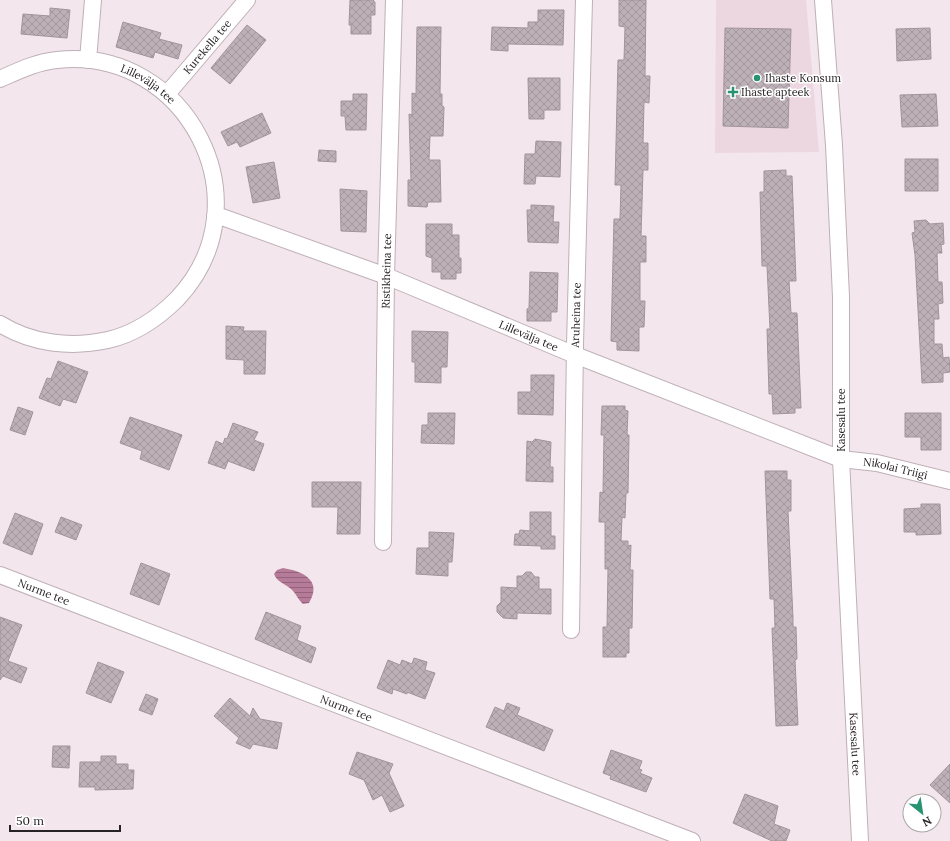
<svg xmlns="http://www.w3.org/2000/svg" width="950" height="841" font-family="Lora,serif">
	<defs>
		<pattern id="water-rules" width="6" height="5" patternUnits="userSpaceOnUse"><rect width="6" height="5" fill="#b67b99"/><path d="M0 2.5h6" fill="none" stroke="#94647d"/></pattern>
		<pattern id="building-cross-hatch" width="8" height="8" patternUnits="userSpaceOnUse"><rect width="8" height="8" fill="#bdb0b6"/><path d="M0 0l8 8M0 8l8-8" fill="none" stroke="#a2979c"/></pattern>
	</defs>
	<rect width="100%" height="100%" fill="#f4e6ed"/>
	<path fill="#ecd7e1" d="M716,0h90l13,152 -104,1z"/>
	<path fill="url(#water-rules)" d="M283,568c19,3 40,12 26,35l-6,1c-5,-4 -7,-11 -12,-15 -7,-6 -14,-7 -17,-15l3,-4z"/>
	<path fill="url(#building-cross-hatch)" stroke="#a1949a" d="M350,0h23l2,2v13h-4v19h-20v-9h-2z
		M619,0h27l-1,76h5l-1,27 -5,-1 -1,41h5v27h-5l-2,66h5v26h-6v39h5l-1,26h-5v24l-22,-1v-8l-6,-1 3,-122h6l1,-34h-6l3,-125h6l1,-33 -6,-1z
		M50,8l20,2 -3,28 -46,-4 2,-20 27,2z
		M538,10h26l-1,35 -55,-1v7l-17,-1 1,-23 36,1v-6h10z
		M123,22l38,11 -2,6 23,6 -4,14 -23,-7 -2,6 -37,-11z
		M247,25l19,15 -36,44 -19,-16z
		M417,27h24l-1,67h2v12l2,1 -1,29h-13l-1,24h11l1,42h-13l-1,5 -19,-1v-26h3l-2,-66 3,1v-22l4,1z
		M725,28l66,1 -3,99 -65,-2z
		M930,28l1,31 -34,2 -1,-32z
		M528,78h32v32h-16v9h-15z
		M353,94h14l-1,36h-20l-1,-14h-4v-15h12z
		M936,94l2,32 -36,1 -2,-32z
		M262,113l9,20 -31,14 -3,-5 -9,4 -7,-14z
		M536,141l25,1 -1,35 -24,-1 -1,8h-11l1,-30h10z
		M319,150l17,1v11l-18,-1z
		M905,159h33v32h-33z
		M274,162l6,36 -27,5 -7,-36z
		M786,170v6h6l4,105h-7l2,32h6l4,95h-6v5l-22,1 -1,-20h-3l-2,-65h3l-3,-63h-5l-2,-74h4v-21z
		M340,189l27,2 -1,41 -25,-1z
		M531,205l23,1 -1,16h6l-1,21 -30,-1 -1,-32h4z
		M926,220l4,4 13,-1 1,21 -3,1 1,8h-5l1,29h4l1,21 -5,1 1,15h-5v25h8l1,14 6,-1 1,15 -7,1v9l-21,1 -7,-128 -3,-22 3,-1 -1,-11z
		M426,224h26v11h7v23h2v15h-5v6h-15v-7h-9v-14l-6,-2z
		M530,272l28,1 -1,39h-6v9h-24v-12l2,-1z
		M226,326l18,1 -1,4h23l-1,43h-21v-14l-18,-1z
		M412,331l36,1 -1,35h-6v16l-26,-1v-20h-3z
		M58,361l30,11 -12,31 -13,-4 -3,7 -21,-8 8,-20 4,1z
		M531,375h23l-1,40 -35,-1v-22h13z
		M602,406h23v4l3,1 -1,24h2l-1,58h-2l-1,25 -3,-1 -1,24h7v5l3,-1 -1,25h3l-1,58h-3v25h-3v4h-23v-30h4l1,-58h-3v-47h-6l1,-30 3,1 1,-58h-3z
		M18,407l15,5 -8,23 -15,-5z
		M428,413h27l-1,31 -33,-1 1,-18h6z
		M905,413h36v37h-20v-13h-16z
		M130,417l52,18 -13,35 -29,-11 2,-8 -22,-8z
		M233,423l25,9 -4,8 10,4 -10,27 -26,-10 -3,8 -17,-6 8,-22 7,3 2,-6 2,1z
		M535,439l16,3 -1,25h3v15l-27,-1 1,-40 5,1z
		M765,471h22v9h4v31h-3l5,107v9h3l1,32 -2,1 3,65 -22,1 -4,-98h3l-1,-29h-4z
		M312,482h49l-1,52h-23l1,-27h-26z
		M921,504h19l1,30 -25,1v-3h-12v-23l17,-1z
		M530,512h21v24h4v13h-14v-3l-27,-1 1,-11h4l1,-4 10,1z
		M15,513l28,11 -11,31 -29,-12z
		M61,517l21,8 -6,15 -21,-8z
		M429,532l25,1 -2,29h-4v14l-32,-2 1,-26h12z
		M141,563l29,11 -11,31 -29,-11z
		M526,572h5l4,5h4v12h12v25l-34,-1v6l-14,-1 -6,-6v-6l4,-4v-15l16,1v-12h5z
		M266,612l35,14 -4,14 19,8 -5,15 -56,-24z
		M0,617l22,8 -14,36 19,7 -6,15 -18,-7 -3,4z
		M414,658l13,4 -2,8 10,3 -10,26 -18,-7v2l-14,-5 -1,5 -15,-6 11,-28 12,5 2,-5 10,4z
		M98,662l26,10 -13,31 -25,-10z
		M146,694l12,5 -6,16 -13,-5z
		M230,698l20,18 3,-8 7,11 22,4 -5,26 -24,-5 -3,5 -14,-6 3,-5 -25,-22z
		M507,703l13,5 -3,7 36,15 -9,21 -58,-24 9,-20 9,4z
		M53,746h17l-1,22 -17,-1z
		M611,750l31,11 -3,8 3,1 -2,3 12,5 -6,14 -36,-13 1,-3 -8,-3z
		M357,752l36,12 -4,9 15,33 -14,6 -8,-17 -9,5 -9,-20 -15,-6z
		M101,756h15v8h12v6h6l-1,19 -38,1v-3h-16l1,-25h21z
		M950,764v39l-20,-18z
		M745,794l33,12 -4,18 16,6 -4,11h-14l-39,-18z"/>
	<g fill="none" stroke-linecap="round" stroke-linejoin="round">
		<defs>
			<g id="street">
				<path id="s1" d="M823,0l11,145 7,152v162l19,382"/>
				<path d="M88,60l5,-60"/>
				<path id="s2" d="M0,79c18,-8 36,-17 57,-19 130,-14 211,143 120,239 -19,19 -43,35 -69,41 -37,8 -76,4 -108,-16"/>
				<path id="s3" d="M167,94l80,-94"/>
				<path id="s4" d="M215,217h7l164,59 189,79 266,104 36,4 73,18"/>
				<path id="s5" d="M383,542l3,-266 8,-276"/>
				<path id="s6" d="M0,575l692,266"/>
				<path id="s7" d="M571,630l4,-285 9,-345"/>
			</g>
		</defs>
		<use href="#street" stroke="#beb0b6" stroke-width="18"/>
		<use href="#street" stroke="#fff" stroke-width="16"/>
	</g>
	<g fill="#289371" stroke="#fff" stroke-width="1.5">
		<circle cx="757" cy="78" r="4"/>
		<path d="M731 86h4v4h4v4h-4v4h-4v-4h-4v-4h4z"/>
	</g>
	<g text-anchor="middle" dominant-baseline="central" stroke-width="3" stroke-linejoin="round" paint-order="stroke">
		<g font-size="11" fill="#272224" stroke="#fff">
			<text stroke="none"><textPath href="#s3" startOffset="62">Kurekella tee</textPath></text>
			<text stroke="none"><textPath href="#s2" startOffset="157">Lillevälja tee</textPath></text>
			<text stroke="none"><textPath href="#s5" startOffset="271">Ristikheina tee</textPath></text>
			<text stroke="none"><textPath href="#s7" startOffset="315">Aruheina tee</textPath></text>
			<text stroke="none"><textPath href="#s4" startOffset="336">Lillevälja tee</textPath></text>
			<text transform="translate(841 420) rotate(-90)">Kasesalu tee</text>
			<text stroke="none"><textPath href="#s4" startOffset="727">Nikolai Triigi</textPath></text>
			<text stroke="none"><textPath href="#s6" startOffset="47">Nurme tee</textPath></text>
			<text stroke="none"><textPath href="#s6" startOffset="371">Nurme tee</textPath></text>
			<text stroke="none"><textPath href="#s1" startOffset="745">Kasesalu tee</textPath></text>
		</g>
		<g font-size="11" fill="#272224" stroke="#fff" text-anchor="start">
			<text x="765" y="78">Ihaste Konsum</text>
			<text x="741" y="92">Ihaste apteek</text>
		</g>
	</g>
	<g transform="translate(922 813) rotate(150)"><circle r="19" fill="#ffffff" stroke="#a9a7a7"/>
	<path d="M0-3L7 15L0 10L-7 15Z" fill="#289371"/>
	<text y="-6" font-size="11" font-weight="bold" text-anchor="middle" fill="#272224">N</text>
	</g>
	<path d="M10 825v6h110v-6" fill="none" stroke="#272224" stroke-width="2"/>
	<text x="16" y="825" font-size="12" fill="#272224" stroke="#ffffff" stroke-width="3" paint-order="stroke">50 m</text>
</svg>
